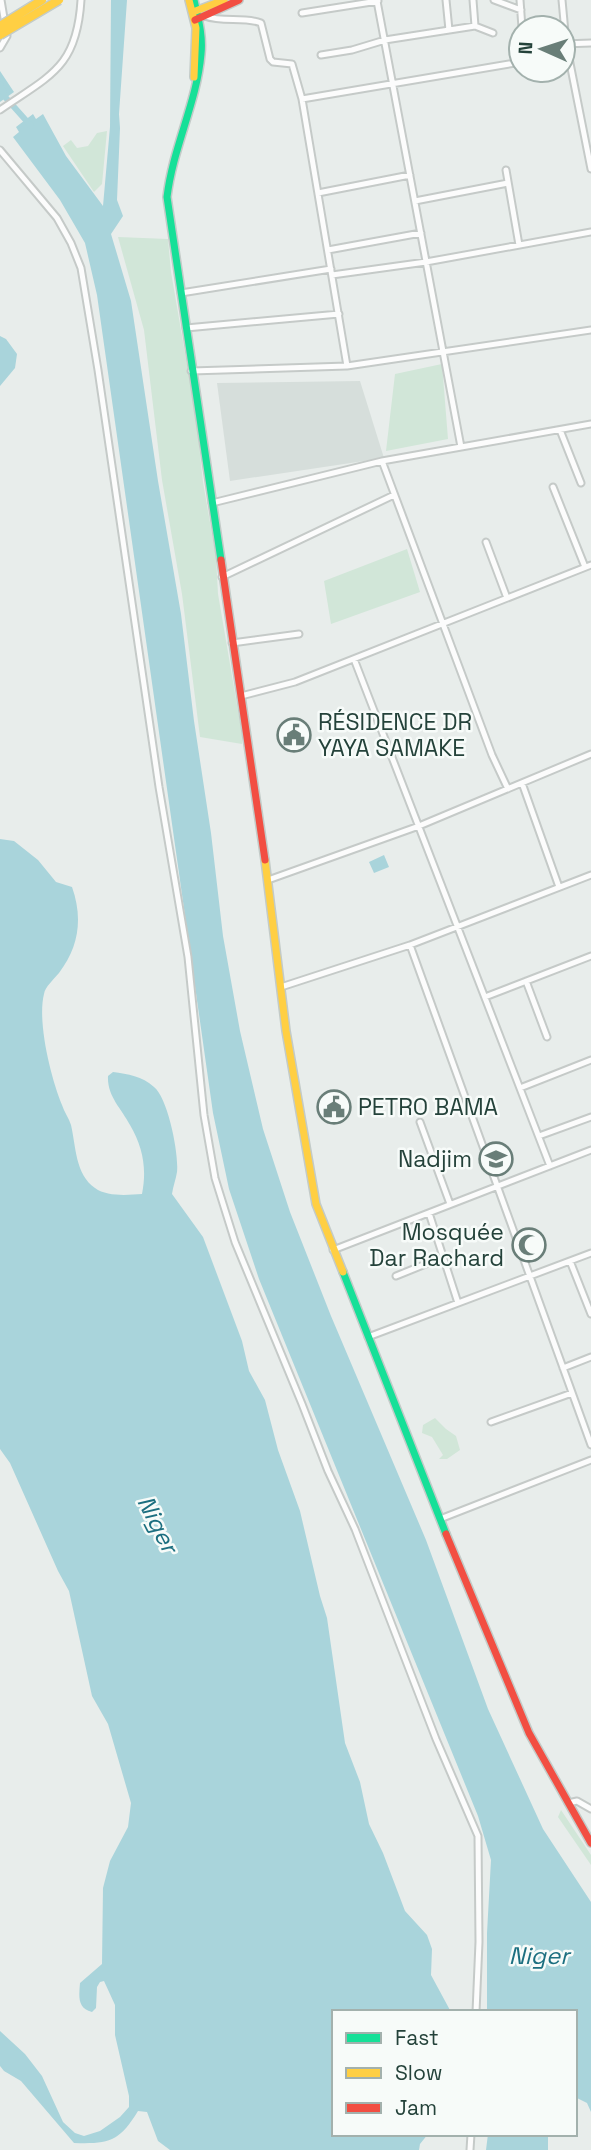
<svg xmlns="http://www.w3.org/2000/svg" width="591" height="2150" font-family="'Space Grotesk',sans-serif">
	<rect width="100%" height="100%" fill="#e8edeb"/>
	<path fill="#d6dedb" d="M360,381l24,77 -154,23 -13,-98z"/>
	<path fill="#d1e6d8" d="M107,131l-5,53 -8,8 -31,-46 8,-6 6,8 11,-2 9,-13z
		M118,237l50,2 3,33 25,145 7,65 13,75 2,37 24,140v10l-42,-7 -18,-143 -20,-114 -18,-150z
		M442,364l6,75 -62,12 9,-77z
		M407,549l13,43 -89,32 -7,-43z
		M435,1418l11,11 10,7 4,14 -13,9h-8l4,-4 -11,-18 -10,-4 1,-8z
		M561,1810l30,45v10l-33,-48z"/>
	<path fill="#a9d4db" d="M111,0h16l-8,114 1,14 -3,72 6,16 -12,18 20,67 27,180 23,133 13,107 17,112 12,103 17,95 23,98 27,83 41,104 95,224 62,169 55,120 48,73v210l-4,-9 -12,-6v-85h-88v-79l4,-73 -13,-44 -219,-537 -30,-90 -16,-76 -116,-818 -12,-52 -25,-43 -47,-63 6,-5 -3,-5 17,-13 3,5 7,-5 23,42 37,50 7,-79z
		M0,71l14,21 -14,10z
		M0,336l6,3 11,15 -2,14 -15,18z
		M0,839l14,2 24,19 18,22 16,5c11,31 7,60 -13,86 -5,6 -14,14 -15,21 -7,28 7,84 18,111 2,7 7,13 9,20 5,21 4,49 24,63 12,9 33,7 47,6 5,-25 1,-47 -12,-69 -9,-17 -23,-29 -22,-49l5,-4c15,2 29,4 41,15 14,11 25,67 23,85 -1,7 -4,14 -5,22l31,43 39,104 7,30 16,29 13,50 22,61 20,85 7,22 18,125 15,39 9,42 14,29 22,58 22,24 5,14 -1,26 20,37h-117v122h94l-8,10 -1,6h-249l-12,-9 -11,-29 -9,-1c-19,31 -29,33 -64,32l-53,-62 -17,-10 -4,-5v-35l25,23 17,22 21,46 12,11 9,3 16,-5 20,-14 9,-10v-11l-14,-61v-30l-11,-24 -4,1 -3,5 -1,21 -4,4c-15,-4 -13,-16 -12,-29l22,-19 1,-76 7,-27 18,-34 3,-24 -23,-79 -16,-28 -23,-105 -11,-20 -48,-108 -10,-14z
		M384,855l5,12 -15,6 -5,-11z
		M488,2134h60v16h-62z"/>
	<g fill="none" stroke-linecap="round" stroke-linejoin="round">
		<path stroke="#a9d4db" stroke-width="6" d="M0,84l6,14 25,28"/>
		<defs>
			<path id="street" d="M446,0l3,30
				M473,0l2,26
				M494,0l27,10
				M520,0l2,28
				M562,0l4,43 25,126
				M377,1l84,446
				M302,13l76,-12
				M205,16c18,7 38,0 56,7l9,36 3,3 19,2 10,35 45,267
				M563,44l28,-1
				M0,48l7,-12 -6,-36
				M321,55l31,-5 33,-10 90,-14 18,7
				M302,99l219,-37
				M0,110c51,-35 77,-43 81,-110
				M0,150l57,68 14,25 10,25 17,102 61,417 29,170 16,158 11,63 20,64 67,162 26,67 27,58 81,210 42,97 1,106 -3,70
				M506,170l13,75
				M318,193l92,-18
				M415,201l93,-18
				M328,250l93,-17
				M332,275l94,-13 165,-30
				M181,293l150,-24
				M186,328l153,-14
				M191,371l156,-5 244,-36
				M560,430l21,53
				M382,461l110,294 16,34
				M553,487l32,80
				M212,503l170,-42 209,-37
				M486,542l21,56
				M222,577l172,-82
				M232,643l67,-9
				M354,659l196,507
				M241,696l54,-14 296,-117
				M522,783l37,104
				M268,880l151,-54 172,-72
				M410,945l181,500
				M526,981l21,56
				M281,987l129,-42 181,-70
				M485,997l106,-41
				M520,1088l71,-28
				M420,1122l30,82
				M539,1136l52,-19
				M429,1213l29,90
				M333,1250l258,-100
				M570,1261l21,53
				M396,1276l47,-19
				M368,1337l223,-84
				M563,1368l28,-11
				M491,1422l81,-29
				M440,1519l151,-59
				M568,1803l9,-2 14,8
				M470,2150l1,-16"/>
			<path id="fast" d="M194,0c4,18 9,35 7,54 -4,48 -28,93 -34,143l54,363
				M343,1272l103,262"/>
			<path id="slow" d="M189,0l7,28 -2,49
				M193,12l31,-12
				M265,860l21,171 30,173 27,68"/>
			<path id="jam" d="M195,20l44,-20
				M221,560l44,300
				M446,1534l83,199 62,110"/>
		</defs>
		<use href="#street" stroke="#c5cac8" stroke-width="9"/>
		<use href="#fast" stroke="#c3cbc8" stroke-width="10"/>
		<use href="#slow" stroke="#c3cbc8" stroke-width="10"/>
		<use href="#jam" stroke="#c3cbc8" stroke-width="10"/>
		<use href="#street" stroke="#fcfcfc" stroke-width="5"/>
		<use href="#fast" stroke="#16e098" stroke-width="7"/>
		<use href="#slow" stroke="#ffcf43" stroke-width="7"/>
		<use href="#jam" stroke="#f24e42" stroke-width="7"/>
		<defs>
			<path id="slow-bridge" d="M0,26l42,-26
				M0,35l59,-35"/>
		</defs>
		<use href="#slow-bridge" stroke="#c3ccc9" stroke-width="11" stroke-linecap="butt"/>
		<use href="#slow-bridge" stroke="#ffcf43" stroke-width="8"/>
	</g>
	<defs>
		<symbol id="civic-ring" viewBox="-11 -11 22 22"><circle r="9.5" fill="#f7fbf9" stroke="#697e78" stroke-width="1.5"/><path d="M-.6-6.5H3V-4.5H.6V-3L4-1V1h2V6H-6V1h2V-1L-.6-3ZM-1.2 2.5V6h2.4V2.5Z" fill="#697e78"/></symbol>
		<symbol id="university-ring" viewBox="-11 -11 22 22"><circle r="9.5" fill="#f7fbf9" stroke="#697e78" stroke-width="1.5"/><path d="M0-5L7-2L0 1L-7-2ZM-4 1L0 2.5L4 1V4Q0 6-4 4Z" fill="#697e78"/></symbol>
		<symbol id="mosque-ring" viewBox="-11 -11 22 22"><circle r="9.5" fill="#f7fbf9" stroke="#697e78" stroke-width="1.5"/><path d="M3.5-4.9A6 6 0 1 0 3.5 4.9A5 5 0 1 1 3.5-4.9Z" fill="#697e78"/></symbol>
	</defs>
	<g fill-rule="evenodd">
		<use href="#civic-ring" x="275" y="716" width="38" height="38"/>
		<use href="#civic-ring" x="315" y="1088" width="38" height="38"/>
		<use href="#university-ring" x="477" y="1140" width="38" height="38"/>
		<use href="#mosque-ring" x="510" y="1226" width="38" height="38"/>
	</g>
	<g text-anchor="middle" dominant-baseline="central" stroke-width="5" stroke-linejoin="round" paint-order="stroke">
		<g font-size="23" fill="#24423a" stroke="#f7fbf9" text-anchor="start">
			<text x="318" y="722">RÉSIDENCE DR<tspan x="318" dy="26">YAYA SAMAKE</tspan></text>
			<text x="358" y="1107">PETRO BAMA</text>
			<text x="472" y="1159" text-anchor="end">Nadjim</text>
			<text x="504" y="1232" text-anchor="end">Mosquée<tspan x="504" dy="26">Dar Rachard</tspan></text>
		</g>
		<g font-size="24" font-style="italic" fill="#1c6f80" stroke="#f7fbf9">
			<text transform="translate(158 1524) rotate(63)">Niger</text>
			<text x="539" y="1955">Niger</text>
		</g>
	</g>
	<rect x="332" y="2010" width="245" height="126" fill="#f7fbf9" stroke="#a3b1ad" stroke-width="2"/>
	<rect x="346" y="2033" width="35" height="10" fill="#16e098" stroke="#a3b1ad" stroke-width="2"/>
	<text x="395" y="2045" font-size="21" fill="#24423a">Fast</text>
	<rect x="346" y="2068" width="35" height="10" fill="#ffcf43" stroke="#a3b1ad" stroke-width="2"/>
	<text x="395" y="2080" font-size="21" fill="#24423a">Slow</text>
	<rect x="346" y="2103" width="35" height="10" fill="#f24e42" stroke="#a3b1ad" stroke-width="2"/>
	<text x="395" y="2115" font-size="21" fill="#24423a">Jam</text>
	<g transform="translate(542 49) rotate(273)"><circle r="33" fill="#f7fbf9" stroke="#a3b1ad" stroke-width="2"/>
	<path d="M0-5L12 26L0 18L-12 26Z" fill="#697e78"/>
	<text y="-10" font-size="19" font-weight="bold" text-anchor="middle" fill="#24423a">N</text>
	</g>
</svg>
